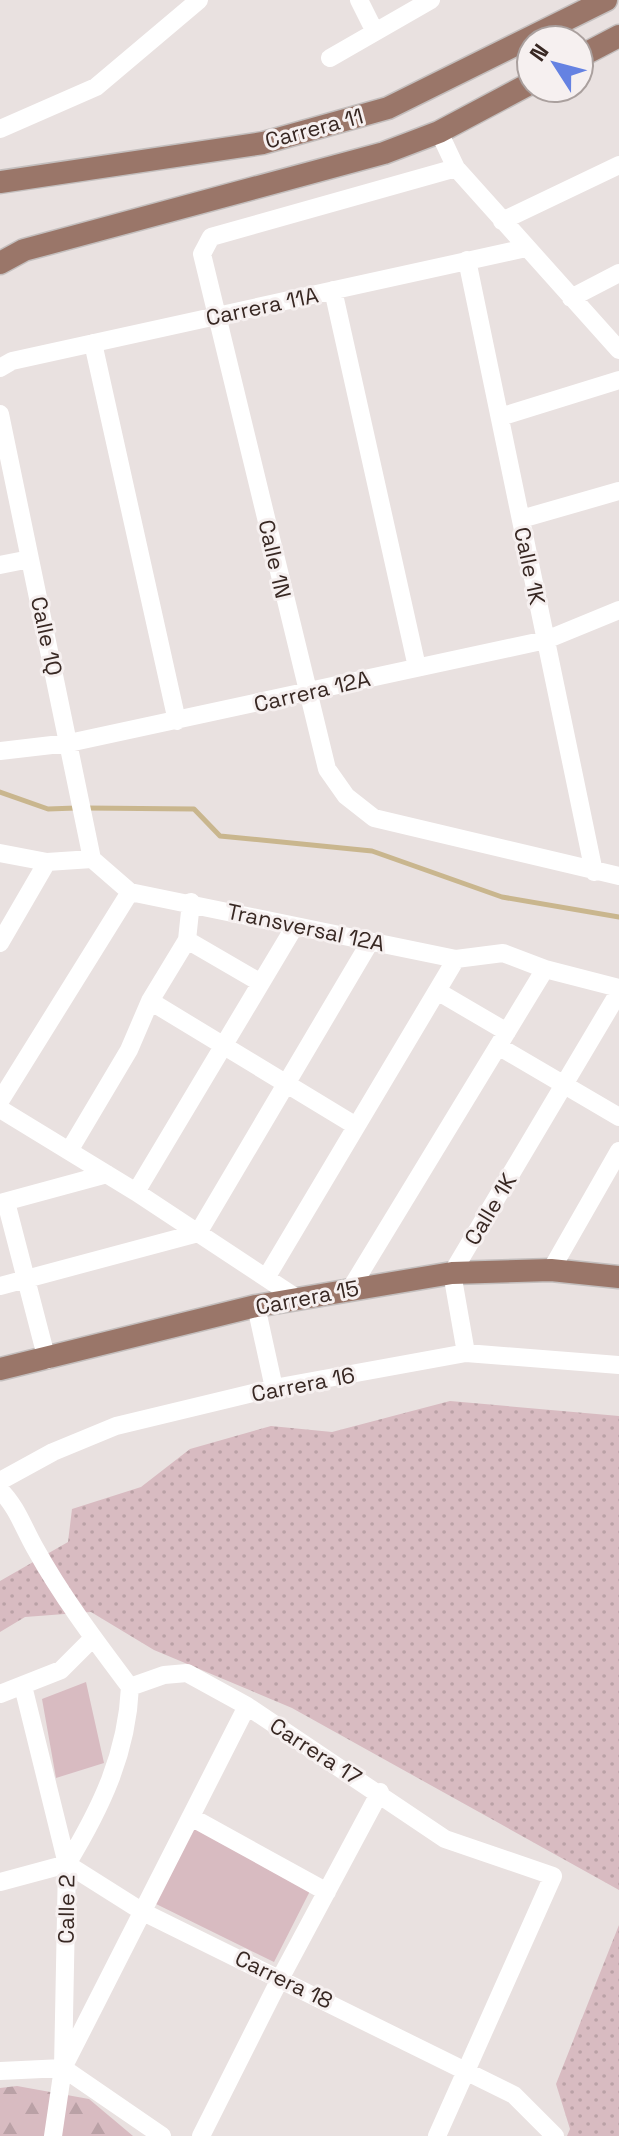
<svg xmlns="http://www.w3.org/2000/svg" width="619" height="2136" font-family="'Space Grotesk',sans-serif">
	<defs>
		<pattern id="grass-dots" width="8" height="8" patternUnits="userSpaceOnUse" patternTransform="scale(2)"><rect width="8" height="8" fill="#d8bbc1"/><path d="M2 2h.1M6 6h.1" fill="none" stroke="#baa1a6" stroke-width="1.8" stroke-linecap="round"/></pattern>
		<pattern id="forest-firs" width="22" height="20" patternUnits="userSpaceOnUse" patternTransform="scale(2)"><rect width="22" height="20" fill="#d8bbc1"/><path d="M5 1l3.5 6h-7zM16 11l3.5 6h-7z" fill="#baa1a6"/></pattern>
	</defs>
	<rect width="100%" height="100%" fill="#e9e1e0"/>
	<path fill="url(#grass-dots)" d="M450,1401l169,15v474l-327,-182 -138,-58 -63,-38 -66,5 -25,15v-51l68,-39 4,-33 69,-22 49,-38 81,-23 61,6z
		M619,1925v211h-52l3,-7 -14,-45z"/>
	<path fill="url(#forest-firs)" d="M17,2086l72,13 44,37h-133v-48z"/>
	<path fill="#d8bbc1" d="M86,1682l18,81 -48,15 -14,-79z
		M192,1826l118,65 -36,71 -124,-61z"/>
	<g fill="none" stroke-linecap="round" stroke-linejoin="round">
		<path stroke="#c9b68e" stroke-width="5" d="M0,792l48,17 28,-1
			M86,808l108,1 26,27 152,15 130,46 117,20"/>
		<defs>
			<path id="major" d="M579,57l40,-21
				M0,182l263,-39 125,-35 218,-108
				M0,263l24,-13 360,-97 55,-21 92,-49
				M0,1369l256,-63 196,-33 99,-3 68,7"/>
		</defs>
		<use href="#major" stroke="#c3bebd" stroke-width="25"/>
		<path stroke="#fff" stroke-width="18" d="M359,0l16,32
			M330,58l101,-58
			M0,129l96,-42 103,-87
			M439,132l17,36 163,182
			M456,168l-245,69 -9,17 125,515 19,27 28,22 245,58
			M502,221l117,-56
			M467,260l127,612
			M333,290l84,377
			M571,298l48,-25
			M93,343l84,378
			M0,368l12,-7 514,-113
			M0,414l92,445
			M500,417l119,-37
			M521,519l98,-28
			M0,565l30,-6
			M0,751l69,-8 477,-103 73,-30
			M0,853l47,9 45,-3 38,33 326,67 47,-6 42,16 74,19
			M187,940l74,43
			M0,943l47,-81
			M437,991l70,41
			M150,1001l206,125
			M498,1046l121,71
			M0,1101l130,-209
			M0,1109l136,83 162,107
			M69,1151l60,-101 21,-49 37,-61 4,-38
			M136,1192l159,-266
			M6,1202l41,158
			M0,1203l107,-29
			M551,1270l68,-119
			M266,1278l190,-319
			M0,1286l198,-53 172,-291
			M351,1288l194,-319
			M256,1306l18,82
			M466,1353l-14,-80 167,-281
			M0,1481l53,-29 63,-26 158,-38 192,-35 153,12
			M0,1490c17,17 23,37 35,58 27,49 62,95 95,139
			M23,1686l44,178 -4,204 -10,68
			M130,1687l34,-12 23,-2 60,33 198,133 108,37 -116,260
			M0,1694l61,-24 32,-32
			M191,1817l136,75
			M67,1864c34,-56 60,-110 63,-177
			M0,1882l67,-18 76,48 371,183 41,41
			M66,2062l181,-356
			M0,2071l63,-3 99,68
			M201,2136l80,-159 99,-185"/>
		<use href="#major" stroke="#9a7669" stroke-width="22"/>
	</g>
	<g text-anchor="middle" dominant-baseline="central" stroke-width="6" stroke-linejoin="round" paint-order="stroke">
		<g font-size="22" fill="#382823" stroke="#f6f0f0">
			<text transform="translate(314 128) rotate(-15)">Carrera 11</text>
			<text transform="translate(262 306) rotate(-12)">Carrera 11A</text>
			<text transform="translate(275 559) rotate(77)">Calle 1N</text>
			<text transform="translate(530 566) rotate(78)">Calle 1K</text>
			<text transform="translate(47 636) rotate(78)">Calle 1Q</text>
			<text transform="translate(312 691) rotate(-13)">Carrera 12A</text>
			<text transform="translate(306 927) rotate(12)">Transversal 12A</text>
			<text transform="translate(490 1209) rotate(-59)">Calle 1K</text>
			<text transform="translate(307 1297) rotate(-11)">Carrera 15</text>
			<text transform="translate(303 1384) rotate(-11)">Carrera 16</text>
			<text transform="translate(316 1751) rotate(33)">Carrera 17</text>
			<text transform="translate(66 1909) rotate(-89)">Calle 2</text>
			<text transform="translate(284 1979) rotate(26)">Carrera 18</text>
		</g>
	</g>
	<g transform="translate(555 64) rotate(306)"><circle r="38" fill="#f6f0f0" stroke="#aaa09e" stroke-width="2"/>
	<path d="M0-6L14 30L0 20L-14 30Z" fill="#6582e2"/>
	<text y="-12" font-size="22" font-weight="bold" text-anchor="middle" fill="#382823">N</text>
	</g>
</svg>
